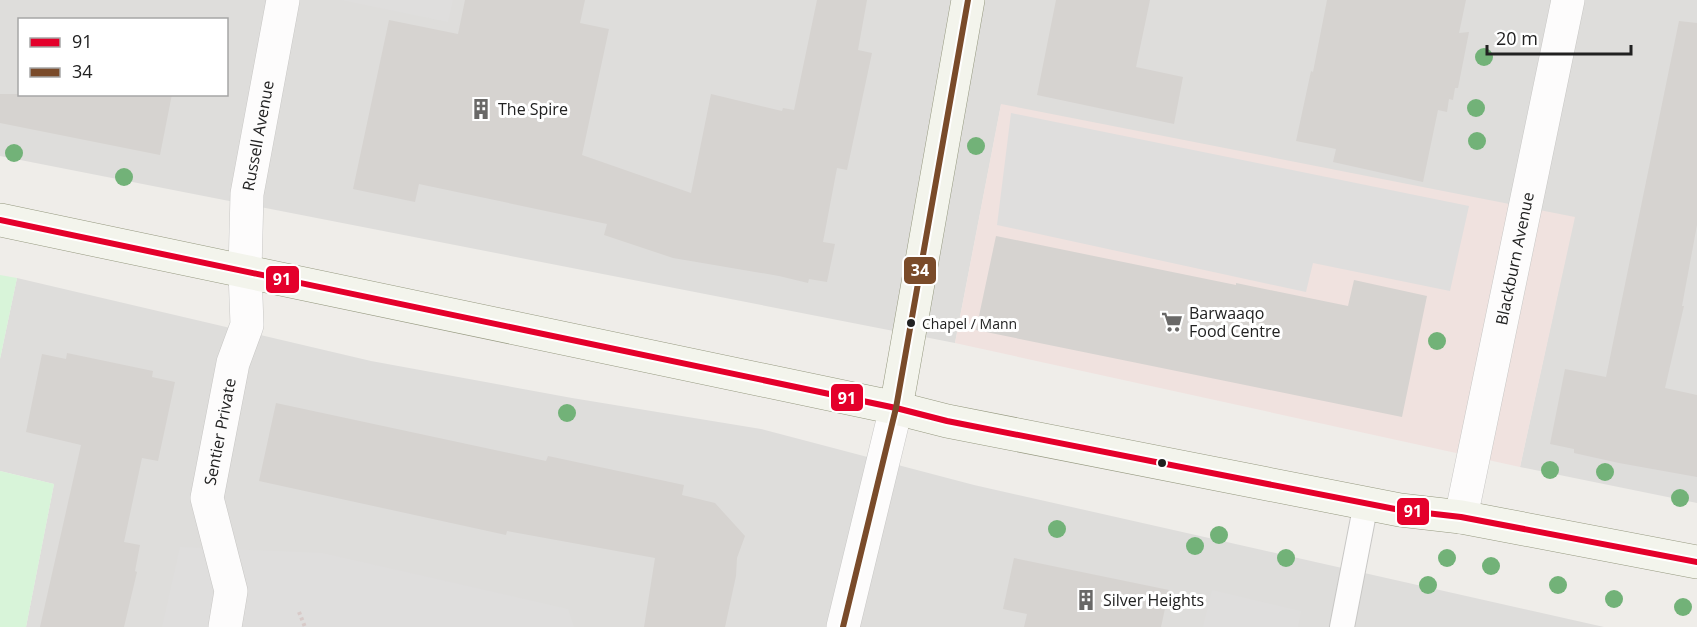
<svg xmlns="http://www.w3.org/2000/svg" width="1697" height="627" font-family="'Open Sans',sans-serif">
	<rect width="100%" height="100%" fill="#efede9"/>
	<path fill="#dedddb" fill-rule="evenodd" d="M0,0h1697v503l-177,-36 54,-249 -573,-113 -46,238 -955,-187zM20,20h206v74h-206z
		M17,278l354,83 201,37 189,31 213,56 630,142h-1578l28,-143 -54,-13v-112z"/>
	<path fill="#f0e2df" d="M1001,104l574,113 -55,250 -565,-124z"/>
	<path fill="#d8f4d9" d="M0,275l17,3 -17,81z
		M0,471l54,13 -28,143h-26z"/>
	<path fill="#dfdedd" d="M341,0h112l-5,22z
		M1011,113l458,93 -19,85 -137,-28 -7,29 -309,-67z
		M180,547l143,6 245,56 6,18h-412z
		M1212,590l89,21 -3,16h-95z"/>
	<path fill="#d6d3d0" d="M465,0h120l-5,23 29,6 -27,126 109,38 20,-99 71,17 1,-3 11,2 23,-110h50l-9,50 14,3 -25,117 -10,-2 -14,74 12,2 -8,38 -18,-3 -1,4 -29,-7 -106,-18 -69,-23 3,-11 -188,-40 -4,18 -62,-13 36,-169 69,14z
		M1056,0h94l-14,67 47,10 -9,47 -137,-29z
		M1327,0h139l-7,33 10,-1 -11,56h-3l-2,12 -4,-1 -2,13 -9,-2 -15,72 -90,-20 3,-13 -40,-8 15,-70 2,1z
		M1679,21l18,2v202l-15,81h2l-19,82 32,7v82l-78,-14 -45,-10v-4l-24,-5 15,-75 41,8z
		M0,94h172l-12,61 -160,-32z
		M996,236l240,49v-2l112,23 6,-26 73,16 -25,121 -426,-87z
		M67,353l86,18 -1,6 23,5 -17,79 -16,-3 -18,84 16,3 -5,26 2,1 -13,55h-84l41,-182 -55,-13 16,-78 24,5z
		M276,403l270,58 2,-5 136,29 -2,10 33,8 30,33 -8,22 -1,18 -11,51h-81l11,-69 -148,-27 -1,4 -247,-54z
		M1014,558l155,32 -8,37h-137l3,-13 -24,-5z"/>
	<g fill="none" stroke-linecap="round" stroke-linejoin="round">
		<defs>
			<path id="lane" d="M1342,627l24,-124"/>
			<g id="street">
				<path id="s1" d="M1461,517l107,-517"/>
				<path id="s2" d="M225,627l6,-36 -24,-93 26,-135 14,-38 -2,-54 2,-77 36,-194"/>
				<path d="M843,627l53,-219"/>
			</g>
			<path id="secondary" d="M0,220l896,188 51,13 453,89 61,7 236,45
				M896,408l72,-408"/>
		</defs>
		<use href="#lane" stroke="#c8c7c5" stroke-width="26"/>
		<use href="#street" stroke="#c8c7c5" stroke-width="34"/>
		<use href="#secondary" stroke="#969980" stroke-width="34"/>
		<path stroke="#d8cac8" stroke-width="4" stroke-dasharray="3 3" stroke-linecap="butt" d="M299,612l6,15"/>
		<use href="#lane" stroke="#fdfcfc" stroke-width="24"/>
		<use href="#street" stroke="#fdfcfc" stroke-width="33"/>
		<use href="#secondary" stroke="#f3f4ec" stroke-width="33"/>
		<defs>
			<path id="bus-1" d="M0,220l896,188 51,13 453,89 61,7 236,45"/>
			<path id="bus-2" d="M843,627l53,-219 72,-408"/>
		</defs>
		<use href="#bus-1" stroke="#fff" stroke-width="10"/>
		<use href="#bus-2" stroke="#fff" stroke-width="10"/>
		<use href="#bus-1" stroke="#e4002b" stroke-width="6"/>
		<use href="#bus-2" stroke="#7a4b2a" stroke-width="6"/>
	</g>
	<g fill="#72b278">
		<circle cx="1484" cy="57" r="9"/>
		<circle cx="1476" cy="108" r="9"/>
		<circle cx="1477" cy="141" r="9"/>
		<circle cx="976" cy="146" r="9"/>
		<circle cx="14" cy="153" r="9"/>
		<circle cx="124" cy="177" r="9"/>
		<circle cx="1437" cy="341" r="9"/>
		<circle cx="567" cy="413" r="9"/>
		<circle cx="1550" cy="470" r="9"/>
		<circle cx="1605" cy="472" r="9"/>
		<circle cx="1680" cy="498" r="9"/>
		<circle cx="1057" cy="529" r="9"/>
		<circle cx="1219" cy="535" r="9"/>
		<circle cx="1195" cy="546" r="9"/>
		<circle cx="1286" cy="558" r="9"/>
		<circle cx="1447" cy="558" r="9"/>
		<circle cx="1491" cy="566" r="9"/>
		<circle cx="1428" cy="585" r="9"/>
		<circle cx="1558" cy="585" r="9"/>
		<circle cx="1614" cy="599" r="9"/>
		<circle cx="1683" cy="607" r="9"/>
	</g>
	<defs>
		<symbol id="building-bare" viewBox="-9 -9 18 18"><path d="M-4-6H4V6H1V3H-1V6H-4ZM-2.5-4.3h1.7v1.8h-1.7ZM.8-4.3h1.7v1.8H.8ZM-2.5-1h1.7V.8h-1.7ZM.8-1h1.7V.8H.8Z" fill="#696867" stroke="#fff" stroke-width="2.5" paint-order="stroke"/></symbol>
		<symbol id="supermarket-bare" viewBox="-9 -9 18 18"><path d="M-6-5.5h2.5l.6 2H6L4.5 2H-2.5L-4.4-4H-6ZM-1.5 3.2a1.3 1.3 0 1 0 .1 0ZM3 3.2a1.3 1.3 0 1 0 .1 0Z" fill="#696867" stroke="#fff" stroke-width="2.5" paint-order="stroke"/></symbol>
	</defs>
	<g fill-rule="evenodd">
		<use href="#building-bare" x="466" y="94" width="30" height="30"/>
		<use href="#supermarket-bare" x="1157" y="307" width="30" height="30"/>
		<use href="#building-bare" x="1071" y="585" width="30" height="30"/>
	</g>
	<g fill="#212121" stroke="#fff" stroke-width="2">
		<circle cx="911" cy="323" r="5"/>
		<circle cx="1162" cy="463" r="5"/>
	</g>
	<g text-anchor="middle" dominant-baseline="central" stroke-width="6" stroke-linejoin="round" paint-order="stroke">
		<g font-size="14" fill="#212121" stroke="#fff" text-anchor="start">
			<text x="922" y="323">Chapel / Mann</text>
		</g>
		<g font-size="16" fill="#212121" stroke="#fff" text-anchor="start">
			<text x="498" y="109">The Spire</text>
			<text x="1189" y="313">Barwaaqo<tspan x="1189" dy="18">Food Centre</tspan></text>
			<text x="1103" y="600">Silver Heights</text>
		</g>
		<g font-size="16" fill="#212121" stroke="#fff">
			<text stroke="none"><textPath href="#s2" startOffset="501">Russell Avenue</textPath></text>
			<text stroke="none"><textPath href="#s1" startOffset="264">Blackburn Avenue</textPath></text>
			<text stroke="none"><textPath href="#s2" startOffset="200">Sentier Private</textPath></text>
		</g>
	</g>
	<g stroke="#fff" stroke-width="2">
		<rect x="903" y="256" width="34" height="29" rx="6" fill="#7a4b2a"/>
		<rect x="265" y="265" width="35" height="29" rx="6" fill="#e4002b"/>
		<rect x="830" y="383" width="34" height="29" rx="6" fill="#e4002b"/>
		<rect x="1396" y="497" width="34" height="29" rx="6" fill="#e4002b"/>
	</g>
	<g font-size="16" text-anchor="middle" font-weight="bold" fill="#fff">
		<text x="920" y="276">34</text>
		<text x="282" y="285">91</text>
		<text x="847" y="404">91</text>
		<text x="1413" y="517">91</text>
	</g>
	<rect x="18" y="18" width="210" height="78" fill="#ffffff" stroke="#a6a6a6" stroke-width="1.5"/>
	<rect x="30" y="38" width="30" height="9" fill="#e4002b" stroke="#a6a6a6" stroke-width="1.5"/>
	<text x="72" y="48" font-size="18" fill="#212121">91</text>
	<rect x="30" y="68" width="30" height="9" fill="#7a4b2a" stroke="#a6a6a6" stroke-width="1.5"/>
	<text x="72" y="78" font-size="18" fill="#212121">34</text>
	<path d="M1487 45v9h144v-9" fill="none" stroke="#212121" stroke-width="3"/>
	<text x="1496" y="45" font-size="18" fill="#212121" stroke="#ffffff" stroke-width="4.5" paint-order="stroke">20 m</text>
</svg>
